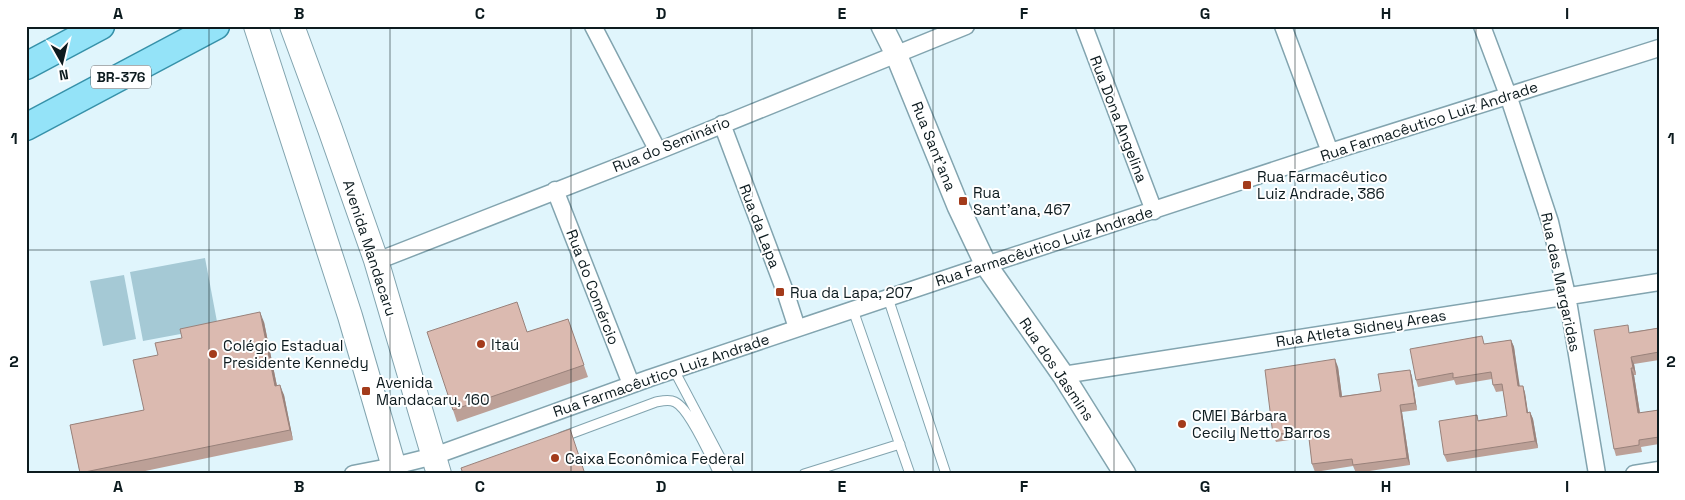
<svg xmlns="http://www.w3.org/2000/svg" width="1685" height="500" font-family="'Space Grotesk',sans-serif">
	<rect width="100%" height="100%" fill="#e0f5fc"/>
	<path fill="#a5c9d5" d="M205,258l13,69 -75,14 -13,-69z
		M124,275l12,64 -33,7 -13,-65z"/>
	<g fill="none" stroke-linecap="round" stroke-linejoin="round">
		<defs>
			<path id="service" d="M888,298l58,176
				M853,310l57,164
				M674,370l55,104
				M562,437l94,-35c6,-1 13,-3 19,0 15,7 36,56 44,72
				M804,474l96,-30"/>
			<path id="minor" d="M593,26l65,125
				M1084,26l70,185
				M1283,26l47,126
				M1482,26l26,69 42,127 17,73 30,179
				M722,124l64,170 11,34
				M555,190l76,194
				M377,261l281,-110 308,-125
				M1063,375l596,-93
				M353,474l41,-8 40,-10 216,-78 336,-113 344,-113 329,-104
				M1634,474l25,-4"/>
			<path id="tertiary" d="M882,26l14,28 62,152 28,59 77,110 62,99"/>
			<path id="secondary" d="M256,26l94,290 46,158
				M292,26l38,103 46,131 63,214"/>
			<path id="primary" d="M26,66l75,-40
				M26,127l190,-101"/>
		</defs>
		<use href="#service" stroke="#82a4af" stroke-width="11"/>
		<use href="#minor" stroke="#82a4af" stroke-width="19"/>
		<use href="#tertiary" stroke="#82a4af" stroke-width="24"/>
		<use href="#secondary" stroke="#82a4af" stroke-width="26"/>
		<use href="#primary" stroke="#3691a9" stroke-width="29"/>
		<use href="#service" stroke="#fff" stroke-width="9"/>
		<use href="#minor" stroke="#fff" stroke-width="16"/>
		<use href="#tertiary" stroke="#fff" stroke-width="21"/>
		<use href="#secondary" stroke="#fff" stroke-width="24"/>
		<use href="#primary" stroke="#94e3f8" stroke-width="26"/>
	</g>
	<path fill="#bca097" d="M568,319l20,58 -131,45 -4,-12 74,-78z
		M264,322l13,64 7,9 9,45 -162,34h-51l-10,-49 74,-15 14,-55z
		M1659,328v32l-25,4 2,11h-2l6,38 19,-3v34l-18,3 1,5 -26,4 -2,-7 16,-117z
		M1511,340l3,7 5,39h4l2,7 3,19h2l3,7 5,29 -91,14 -3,-7 35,-35 28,-4 -4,-25 -7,1 -3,-7 -1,-6 -36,6 -2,-5 -36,7 -2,-7 69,-36z
		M1338,367l4,29 39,-5 29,-21 2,7 5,33 -15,2 8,53 -54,8 -3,-7 -38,6 -3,-8 -3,-27 -33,5 -3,-7z"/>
	<path fill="#99827b" d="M260,312l4,10 15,74 -4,-10z
		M1511,340l3,7 7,47 -3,-8z
		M1631,357l3,7 2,11 -3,-7z
		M1335,359l3,8 5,37 -3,-7z
		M1631,368l3,7 7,45 -3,-7z
		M1410,370l2,7 5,33 -2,-7z
		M280,385l4,10 9,45 -3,-10z
		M1523,386l2,7 4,27 -2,-7z
		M1400,405l2,7 8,53 -3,-7z
		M1530,412l3,7 5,29 -3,-7z"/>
	<path fill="#dbbab0" stroke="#99827b" d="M517,302l10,30 41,-13 16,46 -131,45 -26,-78z
		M260,312l15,74 5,-1 10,45 -210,43 -10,-48 74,-15 -11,-50 25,-5 -3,-12 27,-5 -2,-9z
		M1628,325l1,8 30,-5v24l-28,5 2,11h-2l7,45 21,-3v27l-20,3v5l-25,4 -20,-119z
		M1482,336l2,8 27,-4 7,46h5l4,27 3,-1 5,29 -91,14 -5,-34 38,-6 1,6 29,-5 -5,-32 -9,1 -2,-13 -38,6v-5l-37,7 -6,-31z
		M1335,359l5,38 41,-6 -3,-17 32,-4 5,33 -15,2 7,53 -54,7 -1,-6 -40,5 -4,-34 -35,5 -8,-65z
		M570,429l15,45h-122l-2,-6z"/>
	<path fill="none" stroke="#0d1b1f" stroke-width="1" stroke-opacity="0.55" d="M209,26v448M390,26v448M571,26v448M752,26v448M933,26v448M1114,26v448M1295,26v448M1476,26v448M26,250h1633"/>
	<g fill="#a33b1b" stroke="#fff" stroke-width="2">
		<rect x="1242" y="180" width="10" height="10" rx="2.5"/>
		<rect x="958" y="196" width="10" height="10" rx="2.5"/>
		<rect x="775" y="287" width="10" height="10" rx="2.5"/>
		<circle cx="481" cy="344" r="5"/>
		<circle cx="213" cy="354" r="5"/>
		<rect x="361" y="386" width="10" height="10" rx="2.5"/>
		<circle cx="1182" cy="424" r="5"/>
		<circle cx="555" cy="458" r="5"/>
	</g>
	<g text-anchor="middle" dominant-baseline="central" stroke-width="4" stroke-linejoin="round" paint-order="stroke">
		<rect fill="#fff" stroke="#565f62" stroke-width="1" x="91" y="65.5" width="60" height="23" rx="4"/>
		<g font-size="14" font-weight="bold" fill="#0d1b1f">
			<text x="121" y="77">BR-376</text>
		</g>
		<g font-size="15" fill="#0d1b1f" stroke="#fff">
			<text transform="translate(1119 119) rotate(69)">Rua Dona Angelina</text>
			<text transform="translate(1429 121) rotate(-18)">Rua Farmacêutico Luiz Andrade</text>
			<text transform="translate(671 144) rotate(-22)">Rua do Seminário</text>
			<text transform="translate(934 146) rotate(68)">Rua Sant'ana</text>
			<text transform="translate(760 226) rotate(69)">Rua da Lapa</text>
			<text transform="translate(1044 246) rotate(-18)">Rua Farmacêutico Luiz Andrade</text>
			<text transform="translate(370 248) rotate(72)">Avenida Mandacaru</text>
			<text transform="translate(1561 282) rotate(78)">Rua das Margaridas</text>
			<text transform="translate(593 287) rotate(69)">Rua do Comércio</text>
			<text transform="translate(1361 328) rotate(-9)">Rua Atleta Sidney Areas</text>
			<text transform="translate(1057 369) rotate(56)">Rua dos Jasmins</text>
			<text transform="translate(661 375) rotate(-19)">Rua Farmacêutico Luiz Andrade</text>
		</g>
		<g font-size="15" fill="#0d1b1f" stroke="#fff" text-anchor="start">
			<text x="1257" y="176">Rua Farmacêutico<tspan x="1257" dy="17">Luiz Andrade, 386</tspan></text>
			<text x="973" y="192">Rua<tspan x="973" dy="17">Sant'ana, 467</tspan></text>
			<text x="790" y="292">Rua da Lapa, 207</text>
			<text x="491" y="344">Itaú</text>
			<text x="223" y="345">Colégio Estadual<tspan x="223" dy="17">Presidente Kennedy</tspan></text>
			<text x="376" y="382">Avenida<tspan x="376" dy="17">Mandacaru, 160</tspan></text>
			<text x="1192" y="415">CMEI Bárbara<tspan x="1192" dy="17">Cecily Netto Barros</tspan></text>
			<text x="565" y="458">Caixa Econômica Federal</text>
		</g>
	</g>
	<rect width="1685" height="500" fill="none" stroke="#ffffff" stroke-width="55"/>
	<g transform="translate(62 62) rotate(172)" stroke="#ffffff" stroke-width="4" paint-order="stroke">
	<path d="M0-4L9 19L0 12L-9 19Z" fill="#0d1b1f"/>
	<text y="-8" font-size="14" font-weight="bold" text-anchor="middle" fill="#0d1b1f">N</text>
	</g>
	<rect x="28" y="28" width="1630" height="444" fill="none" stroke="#0d1b1f" stroke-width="2"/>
	<g font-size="16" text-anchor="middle" font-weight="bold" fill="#0d1b1f">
		<text x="118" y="19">A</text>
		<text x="299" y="19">B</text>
		<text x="480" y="19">C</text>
		<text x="661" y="19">D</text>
		<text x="842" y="19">E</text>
		<text x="1024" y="19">F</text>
		<text x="1205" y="19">G</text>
		<text x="1386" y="19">H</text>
		<text x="1567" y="19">I</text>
		<text x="14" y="144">1</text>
		<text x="1671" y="144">1</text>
		<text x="14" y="367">2</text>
		<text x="1671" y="367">2</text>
		<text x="118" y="492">A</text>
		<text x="299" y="492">B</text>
		<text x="480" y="492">C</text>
		<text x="661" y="492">D</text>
		<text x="842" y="492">E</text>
		<text x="1024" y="492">F</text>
		<text x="1205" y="492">G</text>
		<text x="1386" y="492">H</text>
		<text x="1567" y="492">I</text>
	</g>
</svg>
